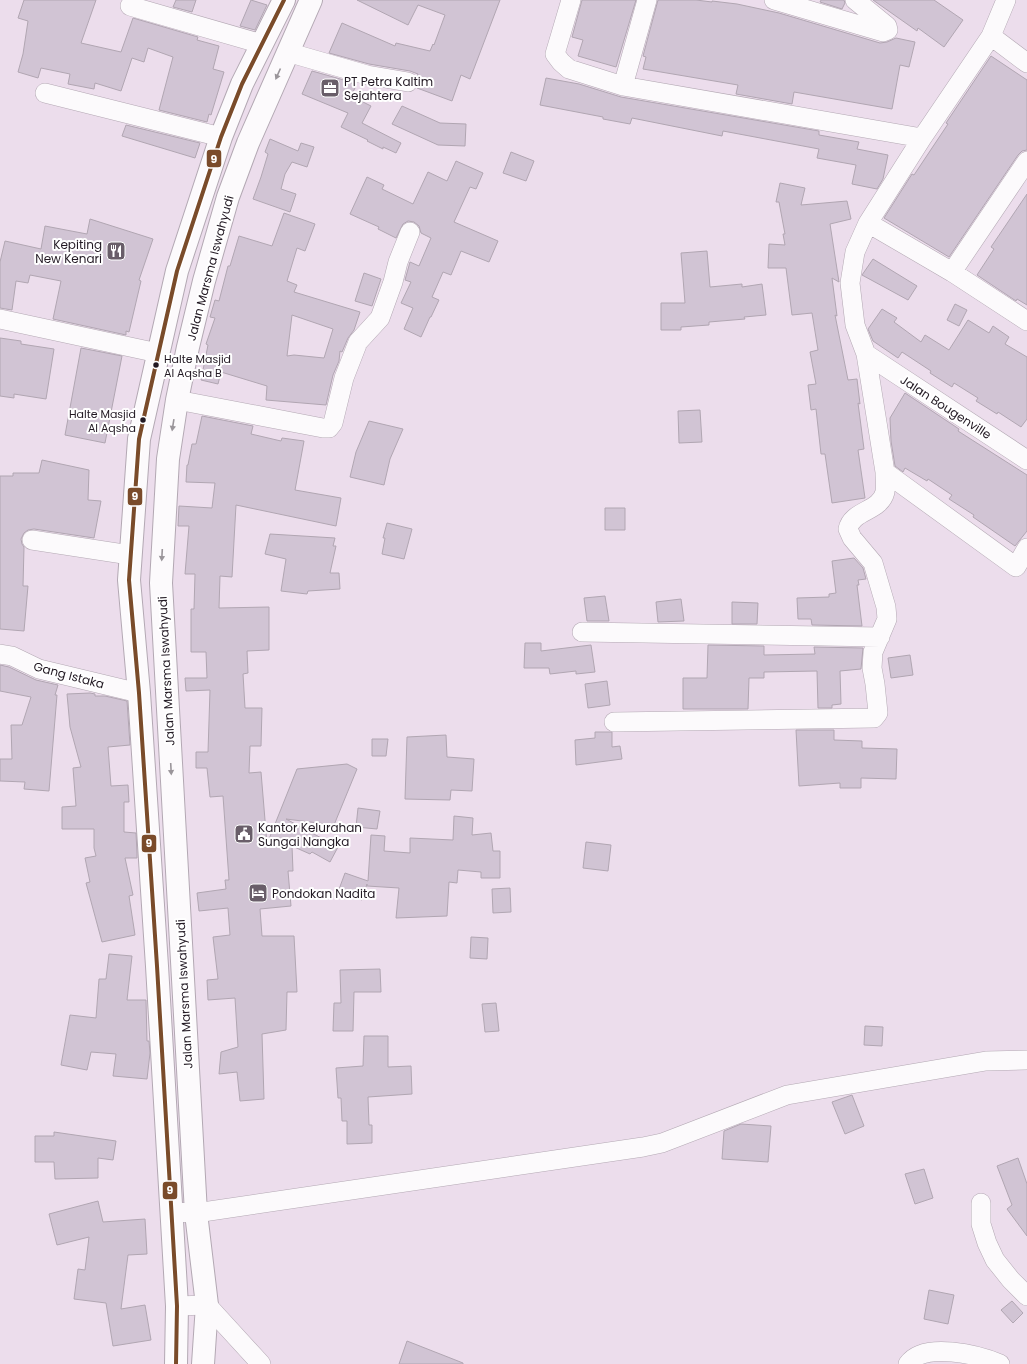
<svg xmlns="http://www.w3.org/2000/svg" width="1027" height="1364" font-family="Poppins,sans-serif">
	<rect width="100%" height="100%" fill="#ecddec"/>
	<path fill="#d1c4d4" stroke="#b1a6b2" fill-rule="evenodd" d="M24,0h72l-15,43 40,9 12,-34 65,19 -1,3 22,6 -6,23 11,3 -13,43 -2,-1 -2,8 -48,-12 14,-53 -25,-9 -4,14 -12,-4 -11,33 -26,-8 -1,6 -26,-5 2,-10 -29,-6 -3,10 -20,-6 5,-18 5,-33 -10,-3z
		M176,0h20l-4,12 -19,-5z
		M251,0l16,5 -12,25 -15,-4z
		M357,0h143l-30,79 -9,-4 -9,26 -35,-13 2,-5 -2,-7 1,-2 -8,-3 -41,-7 -40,-11 13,-30 53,23 1,-3 34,8 3,-7 1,1 11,-30 -27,-10 -10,20z
		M582,0h54l-20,67 -38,-11 5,-16 -11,-3z
		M658,0h38l16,2v-1l25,3 42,9 101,30 7,-1 9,-4 19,4 -6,25 -9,-2 -8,44 -98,-17 -2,12 -56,-10 2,-9 -95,-16 3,-12 -3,-1z
		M821,0h23l1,3 -3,6 -22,-7z
		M873,0h61l29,20 -19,27 -26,-19 -1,3z
		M991,56l36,24v70l-5,1 -4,4 -69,102 -65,-39 28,-44 2,1 34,-51 -2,-1z
		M312,71l39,11v1l5,3 -5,10 20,10 -9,17 39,20 -5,10 -13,-6v2l-16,-8 1,-1 -27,-13 7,-14 -46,-19z
		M546,78l33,6 42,13 198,34v4l40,7 -2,7 31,6 -5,24 -6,10 -25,-5 4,-19 -39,-7 2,-9 -96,-18 -1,5 -90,-18 -2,6 -27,-5v-2l-63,-12z
		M402,106l38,17 26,1 -1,22 -27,-1 -46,-21z
		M126,125l74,18 -5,15 -73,-22z
		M270,139l28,12 3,-8 13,4 -7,20 -15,-5 -7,12 -4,15 15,5 -6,18 -37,-13 8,-22 7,-23 -3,-2z
		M511,152l23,9 -8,20 -23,-8z
		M456,161l27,12 -7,16 -6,-2 -16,35 44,19 -9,21 -28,-11 -10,24 -8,-3 -11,25 7,3 -8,17h-1l-9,20 -17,-8 9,-21 -12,-5 10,-21 -6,-2 5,-18 9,4 12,-28 -10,-5 -2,-7 -5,-4 -6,-1 -5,3 -7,14 -18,-9 1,-2 -29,-13 17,-37 17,8 -2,4 31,15 15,-32 19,9z
		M780,183l25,5 -4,17 46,-4 4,18 -21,5 9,58 -7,-4 5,38 -2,-1 13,65 9,-1 3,25 -2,-1 6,46 -6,1 7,48 -33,5 -7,-49h-4l-5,-45 -5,1 -3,-25 8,-1 -6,-32 8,-2 -6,-37 -20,2 -6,-47h-18l1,-24 16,1 -2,-11h2l-6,-32h-3z
		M1027,194v111l-10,-6 -1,2 -39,-26 17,-26 -3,-2z
		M284,213l31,11 -10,27 -8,-3 -10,33 10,4 -3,7 66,20 -6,18 -6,8 -6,14 -2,-1 -1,10 -6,14 -7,30 -60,-5 1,-14 -46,-14 -3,12 -17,-4 7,-35 -2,-1 9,-26 -5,-1 5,-17 4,1 9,-35h2l9,-30 33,10zM292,315l41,14 -9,29 -30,-3 -7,1z
		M90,219l63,20 -14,41 2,1 -12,51 -3,-1v4l-73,-16 8,-38 -31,-6 -2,8 -12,-2 -4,29 -12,-2v-46l5,-21 36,8 4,-23 42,8z
		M707,251l3,36 32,-3v3l20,-3 4,31 -22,2 1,2 -36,3v3l-28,2v3h-20v-27h24l-4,-50z
		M873,259l44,27 -9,14 -46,-25z
		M364,273l17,6 -9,27 -17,-5z
		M955,304l12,6 -8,16 -12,-6z
		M882,309l15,9 -3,4 27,20 4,-7 24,15 19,-30 21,13 4,-7 16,11 -4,7 22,13v62l-6,8 -23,-15 -1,2 -21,-13 2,-3 -24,-15 -2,4 -22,-14 1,-2 -29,-19 -4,6 -25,-17 -5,-12z
		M0,338l21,3v3l33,5 -8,50 -32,-5v4l-14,-2z
		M81,348l41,8 -17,87 -40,-8z
		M905,393l54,36 -1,2 69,44v56l-12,15 -42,-29 1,-2 -25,-16 3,-4 -24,-16 -1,2 -22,-13 -2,4 -8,-6 -4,-25 -1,-23z
		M700,410l2,32 -23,1 -1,-32z
		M202,416l51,10 -2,8 30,7 1,-3 22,3 -9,49 46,8 -5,28 -100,-21 -4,72 -12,-1 -1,32 50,-1v43l-22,1 1,22 -5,1 2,34h17l-1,38h-11l-1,27 12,-1 6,72 30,-75 50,-5 10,5 -23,56 -48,-6 52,28 -8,15 -18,-10 -2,2 -18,-8 1,25h-5l3,35 -31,3 2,27h32l3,56h-10l-1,38 -24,4 2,65 -24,2 -3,-29 -18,2 2,-22 17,-5 -3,-49 -27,2 -1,-20 11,-1 -5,-42 17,-2 -2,-27 -29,3 -2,-18 29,-4 -1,-9h4l-6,-84 -13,1 -3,-29h-11v-16h12l2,-62 -24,1 -1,-13h22l-1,-26h-15v-43h3l1,-35h-10l4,-48h-11l1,-20 33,2 3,-25 -29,-1 1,-17h1l4,-21h4z
		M369,421l34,8 -13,30 -6,26 -34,-8 6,-25z
		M42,460l47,10 -1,30 13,1 -7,37 -60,-9 -6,1 -4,3 -3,6 1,5 2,3 -1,39h5l-4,45 -24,-2v-153h13v-3h26z
		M605,508h20v22h-20z
		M387,523l25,6 -8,30 -22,-5 3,-16h-2z
		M270,534l65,4 -2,8h3l-6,27h9l1,16 -32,2 -1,3 -26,-3 5,-32 -21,-5z
		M854,558l9,10 3,11 -8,1 1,5h-2l5,41 -50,-1 -1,-6h-13l-1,-21 32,-1v-3l7,-1 -4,-32z
		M605,596l4,25h-22l-3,-23z
		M681,599l3,22 -26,1 -2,-20z
		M732,602l26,1 -1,21h-25z
		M525,643h16v8l50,-6 4,27 -19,2v-3l-26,3 -1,-6h-25z
		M708,645l56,1v9l51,-1 -1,-7 49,1 -2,21 -21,2 1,33 -9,1v3h-14l-1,-37 -53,1v6h-15l-1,31h-65v-31h24z
		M910,655l3,20 -22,3 -3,-20z
		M0,665l9,2 27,13 22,5 -3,10h2l-8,96 -25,-2 1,-7 -25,-1v-22h12l-1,-34h11l9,-28 -31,-6z
		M607,681l3,24 -22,3 -3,-24z
		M90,693l5,1v2h10l22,5 3,44 -22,2 3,39 17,-1 1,17h-5v30l12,1 1,20v5h-12l8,37 -4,1 6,39 -33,7 -16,-59 4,-1 -5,-24 11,-2 -2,-8v-19h-32v-22l14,-1 -3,-38 8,-1 -11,-40 -3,-33z
		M796,730h38v10l28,1v7l35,1 -1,30 -35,-1v10h-21v-5l-41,3z
		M595,732h17v15l8,-1 2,13 -46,6 -1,-25 20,-2z
		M446,735l1,22 27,2 -2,32 -21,-1 -1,10 -45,-1 2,-62z
		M372,739h16l-2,17h-14z
		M358,808l22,3 -3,18 -21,-2z
		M454,816l19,2 -1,17 19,-2 2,18h7v27h-19v-6l-23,-2 -1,13 -8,-1 -2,34 -51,2 3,-30 -32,-2v-2l-5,16 -24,-8 7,-19 23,8 3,-46 14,1 -1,15 26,2v-15l43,2z
		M586,842l25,3 -3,26 -25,-3z
		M510,888l1,24 -18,1 -1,-24z
		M471,937l17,1 -1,21 -17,-1z
		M109,954l23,2 -5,44h19l1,41h2l1,12 -3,26 -34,-3 3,-22 -25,-2 -4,18 -26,-5 9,-50 26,3 3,-39h7z
		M380,969l1,23h-27l-1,39h-20l1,-28h7l-1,-33z
		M496,1003l3,28 -14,1 -3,-28z
		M865,1026l18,1 -1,19 -18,-1z
		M364,1036h24v31l23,-1 1,28 -44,3 1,28h3v18l-25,1v-23h-5l-1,-23h-3l-2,-30 27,-2z
		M852,1095l12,31 -19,8 -13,-32z
		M741,1124l30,2 -3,36 -46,-3 2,-28z
		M54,1132l62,9 -3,19 -15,-2v20l-43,1 -1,-17h-19v-26h19z
		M1018,1158l9,26v52l-20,-27 5,-4 -15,-39z
		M924,1169l9,29 -18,6 -10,-30z
		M98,1201l5,21 42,-3 2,35 -19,1 -7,54 24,-4 6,35 -38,6 -7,-43 -32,-4 4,-30 7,1 4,-33 -32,8 -8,-31z
		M929,1290l25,5 -6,29 -24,-5z
		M1012,1301l11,12 -10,10 -12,-13z
		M407,1341l56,22v1h-64z"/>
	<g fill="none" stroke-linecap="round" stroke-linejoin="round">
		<defs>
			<path id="minor" d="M571,0l-16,54 6,8 8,7 54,17 299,52
				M774,0l109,32 5,-2 -1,-4 -32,-26
				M130,6l132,38
				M991,36l36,27
				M287,52l80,23 41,7
				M623,86l24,-86
				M45,93l176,44
				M868,223l84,49 75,49
				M952,272l75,-111
				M0,319l158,34
				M866,354l161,106
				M177,400l146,28h6l4,-5 11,-45 14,-36 22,-24 13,-36 5,-20 12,-30
				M885,472l131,95 11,-19
				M32,540l98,15
				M582,632l298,5
				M0,654l12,2 27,13 100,24
				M614,722l260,-4 4,-5 -3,-29 -3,-16 1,-16 14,-33 -1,-12 -13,-44 -21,-25 -4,-9c4,-19 32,-17 37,-37 1,-6 0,-13 0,-20l-19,-118 -11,-29 -5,-42 5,-31 13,-29 54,-85 69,-102 15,-36
				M981,1203v21l6,19 8,17 16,20 16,16
				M171,1212l25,1 447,-66 19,-4 125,-48 199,-34 41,-1
				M177,1306l30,-1 54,59
				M908,1364c16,-23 71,-9 92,0"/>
			<path id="highway" d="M176,1364l1,-58 -20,-340 -18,-273 -10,-113 10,-141 38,-168 44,-134 21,-53 42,-84
				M203,1364l4,-59 -11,-92 -35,-630 7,-124 9,-59 11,-53 16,-66 24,-84 20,-54 63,-143"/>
		</defs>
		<use href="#minor" stroke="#b3a8b3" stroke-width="20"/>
		<use href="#highway" stroke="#b3a8b3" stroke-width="24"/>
		<use href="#minor" stroke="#fcfafc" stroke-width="19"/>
		<use href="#highway" stroke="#fcfafc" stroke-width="22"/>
		<defs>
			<path id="bus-1" d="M176,1364l1,-58 -20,-340 -18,-273 -10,-113 10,-141 38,-168 44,-134 21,-53 42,-84"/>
		</defs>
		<use href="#bus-1" stroke="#fff" stroke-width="7"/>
		<use href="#bus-1" stroke="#7a4b2a" stroke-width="4"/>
	</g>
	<defs><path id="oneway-solid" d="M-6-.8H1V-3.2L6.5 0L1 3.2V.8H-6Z"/></defs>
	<g fill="#9a959a">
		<use href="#oneway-solid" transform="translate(278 74) rotate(114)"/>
		<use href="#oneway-solid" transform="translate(173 425) rotate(99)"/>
		<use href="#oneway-solid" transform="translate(162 555) rotate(93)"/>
		<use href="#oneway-solid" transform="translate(171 769) rotate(87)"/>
	</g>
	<defs>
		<symbol id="office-square" viewBox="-11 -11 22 22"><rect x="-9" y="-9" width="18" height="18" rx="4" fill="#695e69" stroke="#fff"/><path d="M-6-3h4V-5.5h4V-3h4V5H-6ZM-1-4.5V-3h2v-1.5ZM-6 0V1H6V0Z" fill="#fff"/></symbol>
		<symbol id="restaurant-square" viewBox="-11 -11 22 22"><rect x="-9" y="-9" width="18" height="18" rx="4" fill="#695e69" stroke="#fff"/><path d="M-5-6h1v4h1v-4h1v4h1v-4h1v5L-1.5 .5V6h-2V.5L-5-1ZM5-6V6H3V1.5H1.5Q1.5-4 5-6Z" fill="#fff"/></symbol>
		<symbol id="civic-square" viewBox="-11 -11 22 22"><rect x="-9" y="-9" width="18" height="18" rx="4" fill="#695e69" stroke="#fff"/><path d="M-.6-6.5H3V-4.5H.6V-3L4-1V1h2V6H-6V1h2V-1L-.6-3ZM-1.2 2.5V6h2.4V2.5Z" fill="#fff"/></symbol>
		<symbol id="hotel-square" viewBox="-11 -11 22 22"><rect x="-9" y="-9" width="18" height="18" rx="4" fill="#695e69" stroke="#fff"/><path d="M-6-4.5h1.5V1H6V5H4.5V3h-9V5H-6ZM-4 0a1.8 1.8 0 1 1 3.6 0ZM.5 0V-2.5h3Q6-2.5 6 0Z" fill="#fff"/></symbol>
	</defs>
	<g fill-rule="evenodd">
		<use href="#office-square" x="319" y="77" width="22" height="22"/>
		<use href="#restaurant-square" x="105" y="240" width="22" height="22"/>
		<use href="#civic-square" x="233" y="823" width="22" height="22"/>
		<use href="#hotel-square" x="247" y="882" width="22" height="22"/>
	</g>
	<g fill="#221923" stroke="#fff" stroke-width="1.5">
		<circle cx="156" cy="365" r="3.5"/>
		<circle cx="143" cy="420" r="3.5"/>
	</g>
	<g text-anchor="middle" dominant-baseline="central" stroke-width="4" stroke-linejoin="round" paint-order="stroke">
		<g font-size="11" fill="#221923" stroke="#fff" text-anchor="start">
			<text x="164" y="359">Halte Masjid<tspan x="164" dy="14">Al Aqsha B</tspan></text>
			<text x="136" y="414" text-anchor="end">Halte Masjid<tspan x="136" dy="14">Al Aqsha</tspan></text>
		</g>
		<g font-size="12" fill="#221923" stroke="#fff" text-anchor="start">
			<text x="344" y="81">PT Petra Kaltim<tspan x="344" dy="14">Sejahtera</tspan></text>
			<text x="102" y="244" text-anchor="end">Kepiting<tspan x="102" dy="14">New Kenari</tspan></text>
			<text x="258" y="827">Kantor Kelurahan<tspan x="258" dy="14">Sungai Nangka</tspan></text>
			<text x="272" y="893">Pondokan Nadita</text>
		</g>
		<g font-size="12" fill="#221923" stroke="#fff">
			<text transform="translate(210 268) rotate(-75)">Jalan Marsma Iswahyudi</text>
			<text transform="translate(946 407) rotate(33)">Jalan Bougenville</text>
			<text transform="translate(166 671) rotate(-93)">Jalan Marsma Iswahyudi</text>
			<text transform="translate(69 675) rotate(15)">Gang Istaka</text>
			<text transform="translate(184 994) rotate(-93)">Jalan Marsma Iswahyudi</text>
		</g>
	</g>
	<g stroke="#fff" stroke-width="1.5">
		<rect x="206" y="149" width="16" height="19" rx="4" fill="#7a4b2a"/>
		<rect x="127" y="487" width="16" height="19" rx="4" fill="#7a4b2a"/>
		<rect x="141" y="834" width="16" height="19" rx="4" fill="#7a4b2a"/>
		<rect x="162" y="1181" width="16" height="19" rx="4" fill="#7a4b2a"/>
	</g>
	<g font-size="11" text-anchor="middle" font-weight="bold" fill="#fff">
		<text x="214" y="163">9</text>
		<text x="135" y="500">9</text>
		<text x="149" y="847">9</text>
		<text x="170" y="1194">9</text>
	</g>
</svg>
